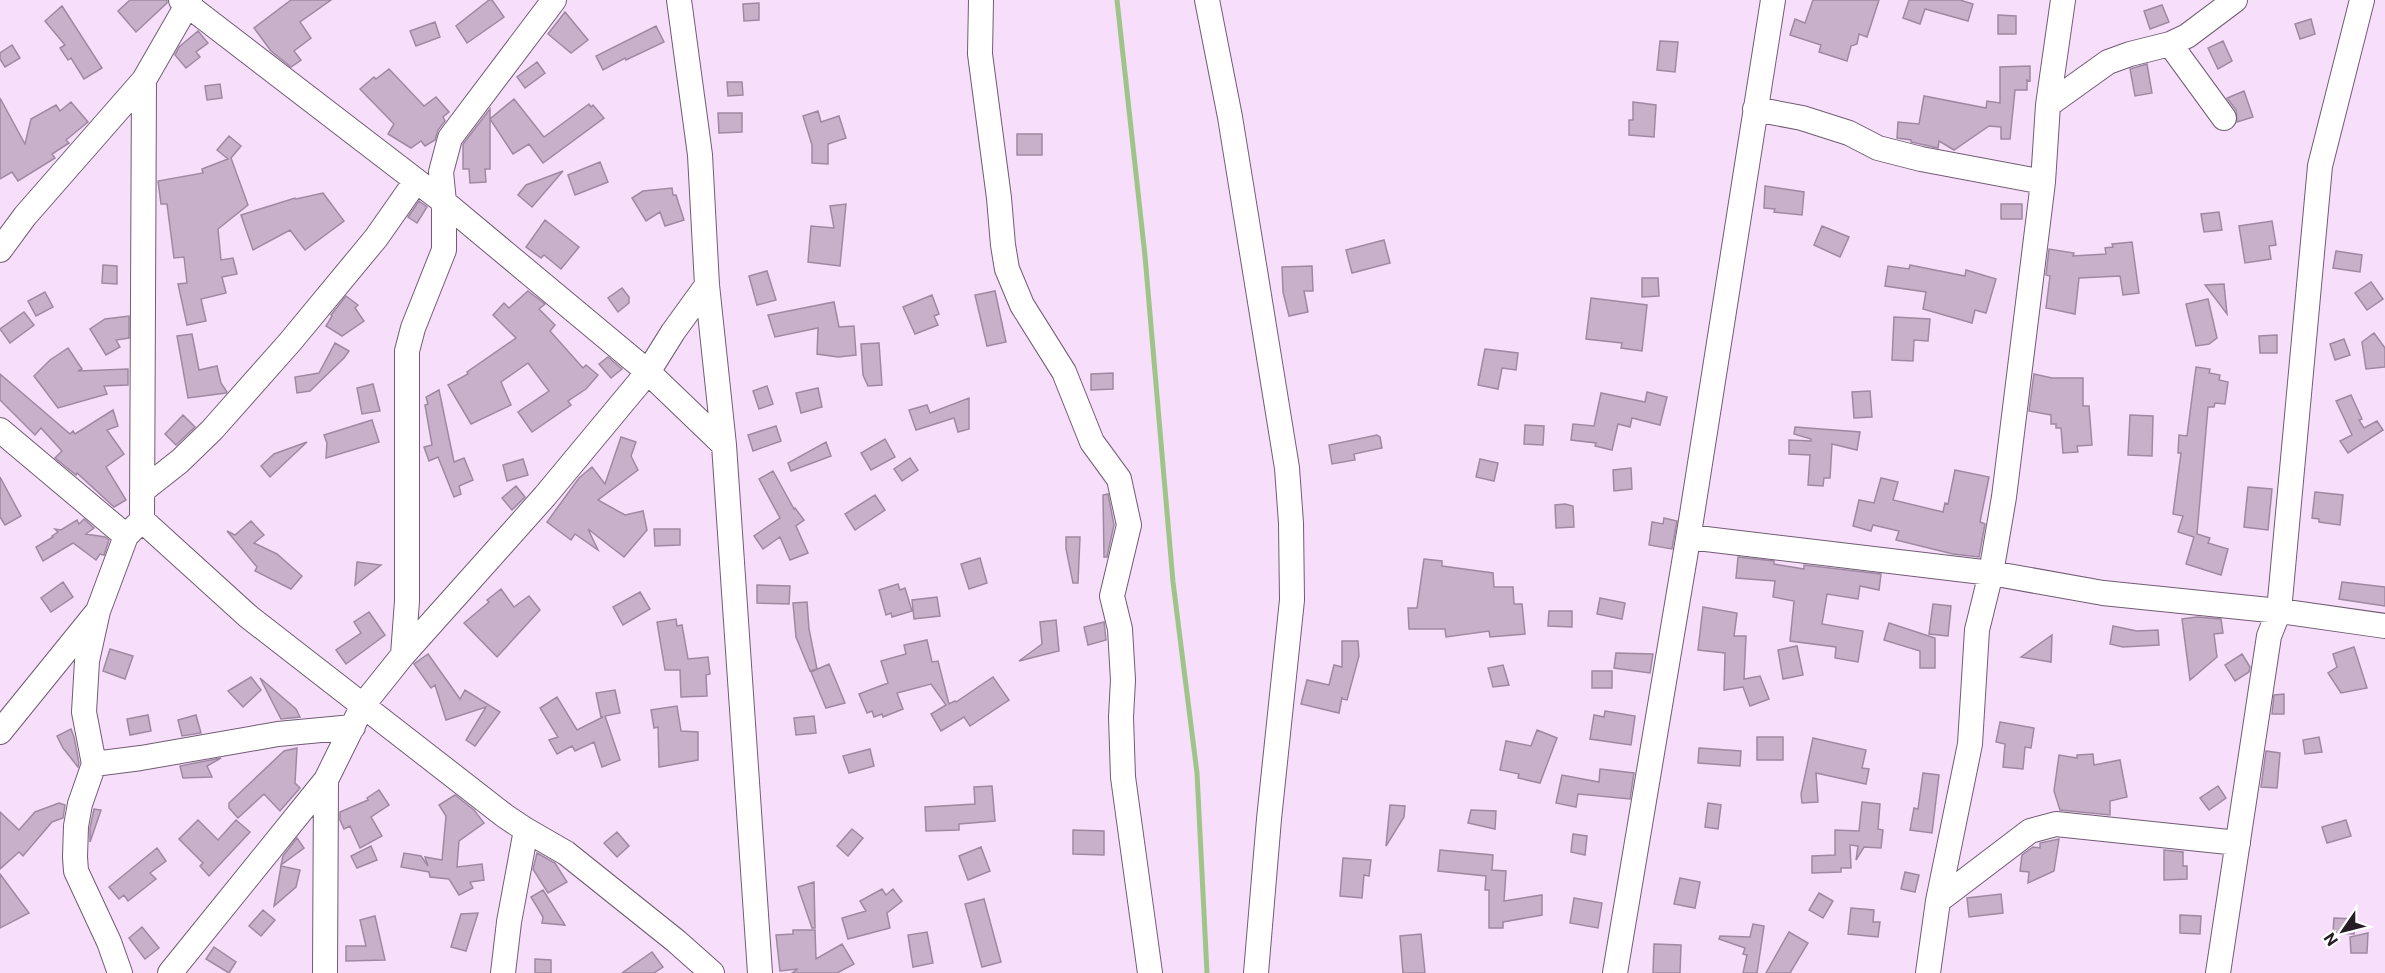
<svg xmlns="http://www.w3.org/2000/svg" width="2385" height="973" font-family="Roboto,sans-serif">
	<rect width="100%" height="100%" fill="#f7defa"/>
	<g fill="none" stroke-linecap="round" stroke-linejoin="round">
		<path stroke="#9fc488" stroke-width="5" d="M1117,0l28,256 28,326 24,191 10,200"/>
	</g>
	<path fill="#c8b0cb" stroke="#9f89a2" stroke-width="1.5" d="M130,0h37v3l-31,29 -18,-21z
		M291,0h40l-31,22 11,16 -17,13 7,9 -10,7 -20,-16 -17,-23z
		M489,0h3l12,17 -37,26 -11,-17z
		M1813,0h66l-12,37 -8,-3 -2,10 -6,2 -4,15 -28,-9 2,-7 -31,-10 5,-16 10,4z
		M1909,0h51l13,4 -5,17 -43,-12 -5,15 -17,-6z
		M759,3v17l-15,1 -1,-17z
		M2162,5l7,17 -19,7 -6,-18z
		M62,6l40,62 -18,11 -13,-21 -3,2 -8,-12 5,-3 -20,-24z
		M565,12l23,28 -17,13 -23,-19z
		M1998,15l18,1v18h-18z
		M2311,19l4,15 -15,5 -5,-15z
		M435,22l5,15 -24,9 -6,-15z
		M656,26l8,16 -38,18 -1,-2 -22,12 -7,-14z
		M198,31l10,12 -12,9 4,5 -14,11 -11,-13 4,-8z
		M1660,41l18,1 -3,30 -18,-2z
		M2223,41l9,20 -14,8 -10,-21z
		M12,45l8,13 -15,9 -5,-8v-6z
		M537,62l8,11 -20,15 -8,-11z
		M2147,64l5,29 -17,3 -5,-27z
		M2030,66v15l-3,-1v10h-12l-5,49h-9v-12l-12,-1 -35,24 -15,-9 -1,7 -27,-6v-2l-14,-2 1,-16 21,2 5,-28 62,12 1,-7 13,2v-36z
		M389,69l35,37 12,-9 13,15 -6,5 2,4 -7,9 -3,10 -10,6 -4,-5 -10,7 -23,-14 6,-10 -34,-35 14,-12 2,2z
		M727,82h15l1,13 -15,1z
		M220,84l2,14 -15,2 -2,-14z
		M2244,91l9,26 -16,5 -1,-12 -9,-12z
		M0,98l25,46 6,-25 25,-14 4,6 11,-9 17,20 -22,18 3,3 -17,11 3,4 -37,23 -6,-9 -12,7z
		M514,99l30,38 45,-33 2,3 2,-2 11,13 -61,45 -14,-19 -16,10 -23,-35z
		M1633,102l23,3 -2,32 -25,-2v-15h4z
		M490,109v60h-5l1,13 -16,1 -1,-14h-6v-25z
		M818,111l3,11 18,-6 7,22 -18,6v20l-16,-1v-18l-9,-29z
		M718,113h24v19l-23,1z
		M1017,134h25v21h-25z
		M229,136l12,10 -10,12 17,47 -30,24 3,31 12,-2 4,16 -15,3 4,16 -25,6 5,22 -19,4 -9,-41 9,-1 -3,-26 -10,1 -7,-54h-6l-3,-23 45,-8 -1,-4 26,-10 -11,-9z
		M600,162l8,20 -33,13 -7,-20z
		M563,171l-31,36 -14,-12 8,-10z
		M1765,186l39,6 -2,23 -28,-3 1,-3 -11,-1z
		M672,188l1,7h3l8,25 -19,6 -5,-14 -14,9 -14,-23 11,-7z
		M323,193l21,28 -39,29 -15,-20 -37,20 -12,-35 54,-17 1,1z
		M419,201l8,6 -10,16 -9,-6z
		M846,204l-6,62 -32,-4 3,-36 23,2 -4,-22z
		M2001,204h21v15h-21z
		M2219,212l3,18 -18,2 -3,-18z
		M545,220l34,27 -18,22 -17,-14 -3,3 -15,-11z
		M2272,221l4,24 -7,1 2,13 -26,4 -6,-37z
		M1822,226l27,11 -9,20 -26,-12z
		M1384,240l6,23 -38,10 -6,-23z
		M2132,242l7,51 -16,2 -3,-19 -41,2 -4,36 -29,-6 4,-32 -4,-1 3,-26 25,4 -1,3 33,-2 -1,-6 8,-1 -1,-3z
		M2336,251l26,4 -2,17 -27,-4z
		M103,265l14,1v18l-15,-1z
		M1910,265l55,11 1,-6 30,9 -10,34 -11,-3 -3,13 -49,-14 3,-17 -41,-6 3,-20 21,3z
		M1312,266l1,25h-9l4,21 -19,4 -6,-24 -1,-25z
		M767,271l9,29 -19,5 -8,-29z
		M1642,278h16l1,18 -17,1z
		M2371,282l12,17 -16,11 -12,-17z
		M2224,284l3,30 -22,-29z
		M622,288l7,9v6l-11,9 -10,-14z
		M528,291l17,13 -6,5 16,16 -5,6 33,37 3,-3 12,10 -12,14 -18,12 3,4 -39,27 -14,-20 31,-21 -21,-28 -27,19 10,23 -40,19 -23,-39 20,-11 -1,-2 49,-34 -23,-23 11,-12 5,5z
		M995,291l11,51 -19,4 -12,-51z
		M45,292l8,15 -17,9 -8,-15z
		M932,295l7,19 -5,2 4,9 -23,9 -12,-27z
		M346,296l12,9 -3,3 9,13 -22,15 -16,-10 6,-10 -1,-1z
		M1591,298l56,7 -5,46 -21,-3 1,-5 -36,-4z
		M2208,299l9,39 -8,6 -13,2 -10,-42z
		M834,302l5,25 15,-1 2,29 -18,2 -21,-3 1,-26 -43,9 -7,-22z
		M24,312l10,13 -24,18 -10,-14z
		M129,316v22l-13,2 4,7 -14,8 -16,-26 15,-10z
		M1894,317l36,2 -2,22 -14,-1 -1,21 -21,-1z
		M2374,333l11,15v19l-19,2 -4,-27z
		M192,334l7,36 18,-4 4,17 6,9 -1,1 -38,5 -11,-62z
		M2277,335v18h-17l-1,-17z
		M2344,339l6,16 -15,5 -5,-16z
		M335,343l14,8 -5,7 -34,33 -13,2 -2,-16 24,-4z
		M879,343l3,42 -14,1 -5,-11 -2,-31z
		M68,348l14,21 -4,2 50,-2v16l-24,1 3,8 -49,14 -24,-32 16,-16z
		M1485,349l33,4 -2,17 -14,-2 -4,21 -20,-4z
		M608,357l14,12 -11,9 -12,-14z
		M2196,367l14,2 -1,4 11,2 -1,5 9,2 -3,22 -10,-1 -1,4h-6l-11,127 13,4 -2,5 20,6 -7,26 -35,-11 8,-27 -16,-5 5,-16 -10,-2 8,-61h-3l1,-18 8,1z
		M1113,373v16l-22,1v-16z
		M0,374l70,60 3,-3 2,3 38,-24 5,16 -11,4 17,24 -18,13 20,33 -12,7 -37,-34 -1,2 -21,-17 7,-7 -21,-23 -6,7 -35,-35z
		M2034,374l18,4h31v28h6l3,39 -15,1 1,6 -15,1 -2,-25h-5v-4h-5v-9l-22,-4z
		M373,384l7,27 -18,3 -5,-26z
		M767,386l6,18 -14,5 -6,-18z
		M818,388l4,19 -21,6 -5,-20z
		M439,390l15,72 10,-4 9,22 -14,6 2,8 -7,3 -16,-40 -9,4 -5,-14 8,-2 -7,-40 3,-1 -2,-7z
		M1870,391l2,26 -18,1 -2,-26z
		M1647,392l20,5 -7,28 -28,-7 -2,9 -12,-3 -6,26 -17,-4 1,-3 -25,-3 2,-16 21,2 7,-33 44,9z
		M2351,395l11,24 -3,1 5,8 13,-7 6,9 -35,23 -8,-12 12,-6 -16,-34z
		M969,398v31l-11,3 -4,-14 -38,12 -7,-20 18,-5 3,8z
		M183,415l12,12 -19,18 -11,-11z
		M2130,415l23,1 -1,40 -24,-1z
		M372,420l7,22 -53,16 1,-15 -3,-8z
		M1525,425l19,1 -1,19 -19,-1z
		M776,426l5,15 -28,10 -5,-16z
		M1795,427l65,5 -3,18 -25,-6 -2,34h-6l-1,8 -15,-1 2,-30 -21,-1v-14l22,1v-2l-17,-5z
		M1377,435l3,2 2,11 -28,6 1,6 -23,4 -3,-19z
		M621,437l15,5 -5,14 7,14 -40,30 27,15 18,-4 4,19 -23,27 -36,-28 10,21 -23,-16 -4,6 -24,-18 32,-44 13,-11 13,17z
		M885,439l10,18 -24,13 -10,-17z
		M307,442l-37,35 -9,-11 13,-12z
		M826,442l5,14 -40,15 -3,-8z
		M910,458l8,12 -16,11 -8,-12z
		M523,459l5,16 -21,6 -4,-16z
		M1480,459l18,4 -4,18 -18,-4z
		M1631,468l1,21 -18,2 -1,-21z
		M1955,470l34,7 -9,45 5,2 -6,33 -26,-3 -57,-14 3,-9 -26,-6 -2,6 -18,-5 6,-26 15,3 7,-25 17,4 -5,18 50,12 2,-9 3,1z
		M773,471l21,38 1,-1 9,12 -8,6 12,27 -18,7 -10,-23 -17,12 -9,-13 26,-18 -21,-39z
		M0,477l21,39 -16,9 -5,-8z
		M516,486l9,11 -13,13 -10,-12z
		M2248,487l24,2 -4,41 -24,-3z
		M2315,492l28,3 -3,30 -21,-3v-3l-7,-1z
		M1108,494l6,31 -7,32h-3l-1,-62z
		M875,495l10,15 -30,20 -10,-16z
		M1565,504l8,2 1,21 -18,1 -1,-23z
		M1664,518l13,3 -5,28 -23,-4 3,-23 11,2z
		M84,519l10,9 -8,6 19,3 4,3 -5,15 -4,-1 -4,6 -23,-17 -30,18 -7,-14 17,-10 -1,-1 6,-4 -3,-3 6,1 16,-10 2,4z
		M251,521l13,14 -10,8 23,11 25,22 -11,13 -36,-18 2,-4 -30,-36 8,4z
		M654,529h26v16l-25,1z
		M1066,537h14l-2,46h-5l-7,-34z
		M1738,557l36,4v3l30,5v-4l77,9 -2,16 -19,-4 -2,13 -31,-5 -5,30 41,7 -5,31 -23,-4 1,-11 -46,-6 4,-40 -21,-4 2,-16 -39,-3z
		M980,558l7,25 -18,6 -8,-25z
		M1424,559l18,2v5l51,7 1,14h19l1,17h8l3,30 -35,3 -1,-6 -43,6 -1,-8h-36l-1,-21h9z
		M357,562l24,3 -26,20z
		M63,582l10,15 -22,15 -10,-14z
		M2342,582l43,5v19l-46,-7z
		M898,584l2,6 5,-2 7,23 -20,6 -1,-4 -5,2 -7,-25z
		M757,585l33,1 -1,18 -32,-1z
		M501,589l13,18 15,-11 11,14 -43,47 -33,-34 25,-21 -2,-2z
		M640,592l10,17 -27,16 -10,-18z
		M937,597l3,19 -26,3 -2,-19z
		M1600,598l25,5 -3,16 -25,-5z
		M807,602l2,27 8,40 -7,2 -14,-34 -3,-34z
		M1933,604l18,2 -3,30 -19,-2z
		M1703,607l34,6 -3,23h12l-2,43 16,-3 9,23 -19,7 -7,-19 -19,3 1,-37 -27,-3z
		M1549,611h23v16l-24,-1z
		M369,612l16,23 -39,29 -10,-14 25,-17 -7,-11z
		M2197,617l24,2 2,14 -9,1 3,23 -27,23 -8,-61z
		M676,619l1,7 5,-1 6,34 20,-2 2,17 -4,1 1,21 -26,1 -1,-27h-15l-8,-48z
		M1056,620l3,31 -40,10 23,-17 -2,-22z
		M1104,622l2,18 -18,5 -4,-18z
		M1889,623l46,15v30h-15v-17l-36,-11z
		M2113,626l24,5 21,-1 1,15 -36,2 -13,-3z
		M2052,635l-1,27 -30,-5z
		M927,640l5,22 6,-1 11,43 6,-3 1,1 37,-25 16,23 -39,26 -6,-9 -23,14 -10,-17 15,-9 -15,-21 -34,9 6,16 -20,8 -1,-3 -8,3 -2,-6 -5,2 -8,-19 29,-11 -7,-22 25,-7 -2,-9z
		M1342,641h16l1,15 -12,44 -5,-1v-2l-3,16 -38,-9 6,-24 22,5 5,-20 8,2z
		M1797,646l6,29 -20,4 -5,-29z
		M2354,647l13,41 -26,5 -13,-20 9,-6 -4,-13z
		M110,649l23,7 -8,23 -22,-8z
		M1616,653l37,1 -3,19 -36,-5z
		M428,654l32,45 5,-9 35,22 -25,34 -9,-6 20,-33 -40,13 -11,-35 -4,3 -17,-24z
		M2242,654l8,13 -1,5 -14,9 -10,-16z
		M829,664l16,39 -19,5 -15,-36z
		M1503,665l6,20 -16,2 -5,-19z
		M1592,671h20v17h-20z
		M251,677l10,13 -18,17 -15,-16z
		M260,678l36,31 4,8 -19,2z
		M615,690l5,23 -15,3 15,44 -18,7 -8,-25 -19,9 -3,-5 -15,8 -8,-14 9,-3 -18,-29 17,-11 20,33 26,-13h-2l-5,-24z
		M2284,694v20h-12l2,-19z
		M677,706l4,25 17,1v28l-39,7 -1,-40 -4,1 -3,-18z
		M1605,711l30,5 -4,29 -41,-6 4,-24 10,2z
		M148,715l3,16 -21,4 -3,-16z
		M196,715l5,18 -19,3 -4,-16z
		M814,716l2,17 -20,2 -2,-17z
		M2000,722l34,6 -3,20 -6,-1 -2,22 -20,-2 2,-23 -9,-2z
		M71,729l3,8 5,26 -1,4 -15,-19 -6,-12z
		M1537,730l20,8 -17,45 -22,-5 1,-4 -19,-4 6,-29 25,5z
		M1757,737h26v23h-26z
		M2319,737l3,15 -17,2 -2,-14z
		M1813,738l53,12 -4,18 7,1 -3,15 -50,-11 2,29 -16,1 -1,-9z
		M297,748l-2,35 5,5 -20,23 -16,-17 -26,24 -9,-10v-5l55,-52z
		M1699,748l42,3 -1,15 -42,-3z
		M870,749l4,17 -25,7 -6,-17z
		M2266,751l14,2 -3,35 -16,-1z
		M2093,754l1,11 26,-5 7,37 -17,4v14l-50,-5 -6,-19 5,-36 18,3v-3z
		M221,758l-14,8 5,11 -29,1 -3,-12z
		M1600,769l34,4 -4,26 -52,-5 -2,13 -20,-4 6,-28 37,7z
		M1923,773l16,2 -7,58 -22,-3 4,-22 4,1z
		M992,786l3,35 -36,3v6l-33,1 -1,-24 50,-3 -1,-17z
		M2218,786l8,12 -17,12 -9,-12z
		M379,790l10,15 -18,12 11,19 -22,12 -10,-22 -6,3 -4,-9v-8l28,-12 -1,-2z
		M455,795l19,15 10,13 -25,18 -2,26 25,-3 2,16 -14,2 3,6 -14,7 -10,-16 -19,-2 -1,-5 -28,-5 3,-14 17,3 7,10 -3,-9 17,3 4,-44 -7,-11z
		M1862,802l18,2 -2,25 5,1 -2,18 -17,-1 -8,13 2,-14 -8,-1 1,23h-10v4l-29,1v-17l23,-1v-25l24,1z
		M59,803l6,2 -2,13 -11,4 -29,34 -4,-4 -19,17v-57l19,18 16,-18z
		M1708,803l13,2 -3,24 -13,-2z
		M1390,805l15,1 -1,11 -18,29z
		M94,809l7,1 -11,32v-14z
		M1471,810l25,1 -1,18 -27,-6z
		M198,820l20,20 18,-20 14,12 -41,44 -9,-10 3,-3 -24,-24z
		M2346,820l5,16 -24,7 -5,-16z
		M852,829l11,9 -15,18 -11,-10z
		M1073,830l31,1v24l-31,-1z
		M617,832l12,14 -12,11 -13,-14z
		M1573,834l14,2 -2,19 -14,-3z
		M297,838l7,10 -23,17 2,-9z
		M2059,839l-5,32 -26,12 1,-11 -9,-1 2,-16 11,-8 7,1v-5z
		M371,846l6,14 -20,8 -6,-12z
		M981,847l9,24 -22,9 -9,-24z
		M157,848l9,13 -16,12 6,6 -28,22 -4,-6 -5,4 -10,-12z
		M1440,850l53,5 -1,15 14,1 -2,30 38,-6v20l-39,7v6h-14v-38h-4l1,-14 -48,-5z
		M2164,850l19,2v14h4v13l-23,1z
		M537,853l18,10 12,19 -19,11 -15,-24z
		M1343,858l28,2 -2,16 -5,-1 -2,23 -22,-2z
		M281,866l19,4 -4,17 -22,19z
		M1905,872l14,3 -4,17 -14,-3z
		M0,874l29,39 -29,15z
		M1680,878l20,4 -5,26 -21,-4z
		M814,882l1,46h-3l-14,-41z
		M882,889l4,6 7,-6 9,12 -15,12 3,15 -42,11 -6,-21 24,-7 -6,-10z
		M543,890l22,35 -23,-2 1,-6 -12,-20z
		M1819,893l14,8 -10,17 -14,-8z
		M2001,894l2,19 -34,4 -2,-19z
		M1574,898l28,5 -4,25 -28,-5z
		M984,899l17,63 -19,5 -17,-63z
		M1851,908l23,2 -1,12h7l-2,15 -30,-3z
		M263,910l12,10 -14,16 -12,-10z
		M478,913l-12,38 -15,-4 10,-33z
		M2180,915l21,1 -1,18 -20,-1z
		M375,916l10,44 -39,1v-15h20l-6,-26z
		M2334,918l21,1 -1,15 -21,-1z
		M1753,924l11,2 -7,47h-14l4,-18 -4,-1 2,-6 -26,-9 1,-3 30,1z
		M142,927l17,21 -14,11 -16,-21z
		M793,930h22l1,29 26,-15 12,20 -17,9h-45l6,-4 -18,2 -4,-36 17,-1z
		M927,932l6,31 -20,4 -5,-32z
		M1789,932l19,11 -18,30h-24z
		M2368,933l-1,20h-16l-1,-16z
		M1421,934l4,39h-22l-3,-37z
		M1654,944l27,1 -1,28h-27z
		M214,947l22,15 -7,11 -23,-14z
		M652,952l11,15 -9,6h-32z
		M535,959l16,1v13h-16z"/>
	<g fill="none" stroke-linecap="round" stroke-linejoin="round">
		<defs>
			<path id="minor" d="M181,0l263,202 204,170 76,73
				M679,0l21,155 7,130 17,160 36,528
				M981,0l-1,54 19,144 4,47 4,24 15,36 42,67 28,70 27,37 10,46 -17,71 8,33 3,51 -2,37 2,60 27,196
				M1207,0l23,117 57,351 4,55 1,77 -23,219 -13,154
				M2170,44l54,74
				M2048,105l60,-43 22,-8 40,-10 17,-8 48,-36
				M1755,109l47,9 47,15 29,15 43,11 122,23
				M0,250l25,-34 119,-136 46,-80
				M0,430l126,106 16,-16 107,97 256,199 21,14 40,23 110,88 36,32
				M142,491l38,-30 32,-31 78,-88 86,-104 40,-57
				M142,520l2,-440
				M1689,537l302,36 112,20 176,18 41,-445 42,-166
				M98,611l-11,50 -3,51 10,52 -14,40 -4,22 -1,31 1,14 33,71 11,31
				M403,655l4,-54v-250l6,-23 31,-78v-48l-3,-30 9,-34 104,-138
				M0,732l98,-121 28,-75
				M94,764l47,-6 137,-24 75,-7
				M1938,901l92,-70 26,-7 182,19
				M170,973l156,-193 37,-75 40,-50 142,-159 103,-124 25,-40 34,-47
				M325,973l1,-193
				M503,973l6,-51 17,-92
				M1615,973l75,-446 83,-527
				M1928,973l10,-72 32,-157 7,-114 14,-57 13,-76 39,-315 5,-77 15,-105
				M2218,973l51,-337 10,-25 106,15"/>
		</defs>
		<use href="#minor" stroke="#715c74" stroke-width="26"/>
		<use href="#minor" stroke="#fff" stroke-width="24"/>
	</g>
	<g transform="translate(2343 931) rotate(235)" stroke="#ffffff" stroke-width="4.5" paint-order="stroke">
	<path d="M0-4.5L10 22L0 15L-10 22Z" fill="#251c26"/>
	<text y="-9" font-size="16" font-weight="bold" text-anchor="middle" fill="#251c26">N</text>
	</g>
</svg>
